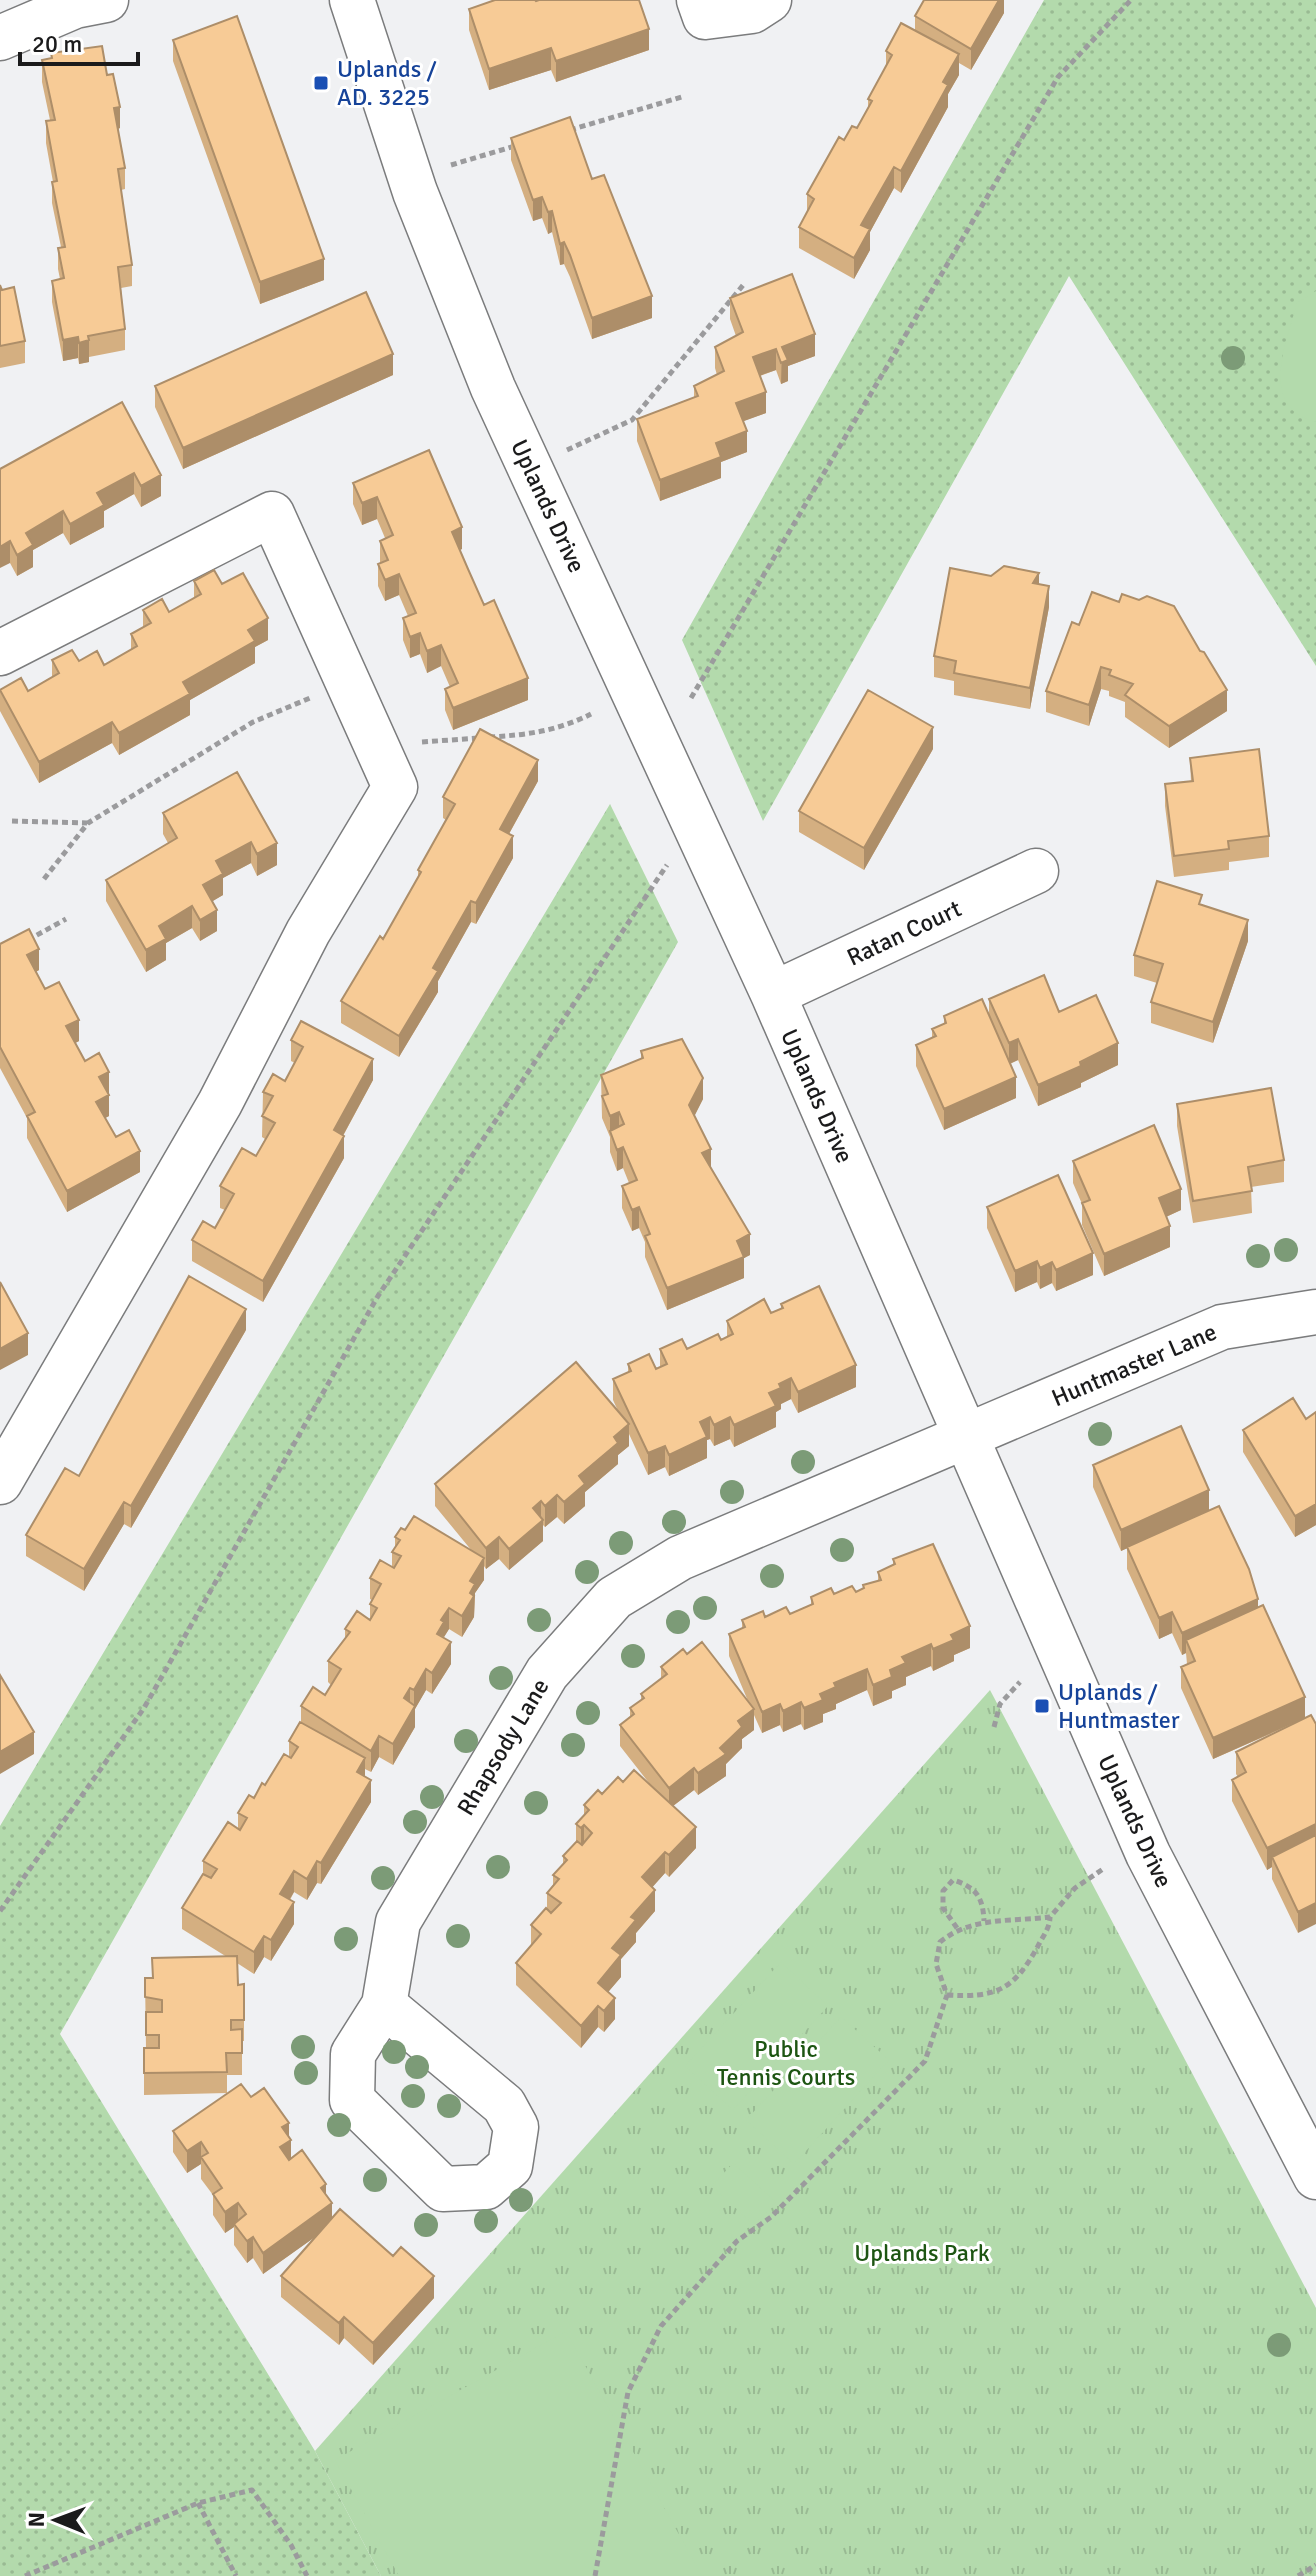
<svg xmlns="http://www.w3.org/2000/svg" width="1316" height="2576" font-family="Signika,sans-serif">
	<defs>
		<pattern id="grass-dots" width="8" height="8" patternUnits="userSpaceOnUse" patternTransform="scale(2)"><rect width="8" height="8" fill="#b3daac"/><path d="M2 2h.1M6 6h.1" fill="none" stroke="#99ba93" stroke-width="1.8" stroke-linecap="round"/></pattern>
		<pattern id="park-tufts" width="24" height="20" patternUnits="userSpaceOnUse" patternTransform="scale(2)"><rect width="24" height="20" fill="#b3daac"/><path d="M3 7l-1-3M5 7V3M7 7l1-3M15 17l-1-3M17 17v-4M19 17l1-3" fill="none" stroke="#99ba93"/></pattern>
	</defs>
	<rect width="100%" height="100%" fill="#f0f1f3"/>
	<path fill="url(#grass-dots)" d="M1044,0h272v666l-247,-390 -306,545 -81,-181z
		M610,804l68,138 -618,1092 255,417 66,125h-381v-750z"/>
	<path fill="url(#park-tufts)" d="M990,1690l326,618v268h-935l-66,-125z"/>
	<path fill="#b3daac" d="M1316,291v131c-58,-15 -30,-78 -19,-119z
		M781,1962l47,44 -95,104 -48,-44z
		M841,2017l48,43 -95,104 -48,-44z
		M733,2163l43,39 -22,23 -42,-39z
		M566,2331l136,245h-303l-64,-116z"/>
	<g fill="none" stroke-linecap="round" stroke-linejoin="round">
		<defs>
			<path id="minor" d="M352,0l63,192 78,196 280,606 375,860 168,323
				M699,0l6,17 47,-6 17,-11
				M0,38l75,-32 31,-6
				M0,653l272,-139 123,273 -87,145 -88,171 -220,379
				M773,994l263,-123
				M384,2005l120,100 12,22 -6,39 -24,21 -43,2 -91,-89 1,-46 31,-49 14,-83 149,-249 67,-75 66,-40 542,-231 94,-15"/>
		</defs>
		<use href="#minor" stroke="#7b7c7d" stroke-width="47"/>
		<path stroke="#9b9b9d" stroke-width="5" stroke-dasharray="6 4" stroke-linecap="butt" d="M570,130l115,-34
			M451,165l64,-19
			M567,450l65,-30 112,-136
			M691,698l367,-621 73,-77
			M489,737c38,-2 68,-6 102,-23
			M422,742l57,-4
			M12,821l75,2
			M44,879l44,-56 165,-101 57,-24
			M28,940l38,-21
			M994,1727l6,-23 20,-22
			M0,1911l144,-203 234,-412 289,-431
			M957,1928l-14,-20v-17l10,-11c23,7 30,17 31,41
			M947,1995c49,3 67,-5 91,-49 5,-10 12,-18 12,-29
			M198,2503l38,73
			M25,2576l173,-73 54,-13 39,55 16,31
			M595,2576l33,-184 33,-66 76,-85 34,-24 154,-156 22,-66 -11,-31 4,-22c32,-26 71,-20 110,-25l25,-29 28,-19
			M1298,2576l18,-11"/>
		<use href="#minor" stroke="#fff" stroke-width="44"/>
	</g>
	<g fill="#7c9b77">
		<circle cx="1233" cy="358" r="12"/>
		<circle cx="1286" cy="1250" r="12"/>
		<circle cx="1258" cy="1256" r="12"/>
		<circle cx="1100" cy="1434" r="12"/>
		<circle cx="803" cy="1462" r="12"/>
		<circle cx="732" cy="1492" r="12"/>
		<circle cx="674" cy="1522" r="12"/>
		<circle cx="621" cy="1543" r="12"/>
		<circle cx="842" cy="1550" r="12"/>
		<circle cx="587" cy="1572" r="12"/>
		<circle cx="772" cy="1576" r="12"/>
		<circle cx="705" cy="1608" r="12"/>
		<circle cx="539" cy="1620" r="12"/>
		<circle cx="678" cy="1622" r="12"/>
		<circle cx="633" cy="1656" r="12"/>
		<circle cx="501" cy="1678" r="12"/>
		<circle cx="588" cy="1713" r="12"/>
		<circle cx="466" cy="1741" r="12"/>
		<circle cx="573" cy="1745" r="12"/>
		<circle cx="432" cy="1797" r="12"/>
		<circle cx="536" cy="1803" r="12"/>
		<circle cx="415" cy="1822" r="12"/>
		<circle cx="498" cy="1867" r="12"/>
		<circle cx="383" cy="1878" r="12"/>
		<circle cx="458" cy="1936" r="12"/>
		<circle cx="346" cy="1939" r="12"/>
		<circle cx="303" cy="2047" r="12"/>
		<circle cx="394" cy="2052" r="12"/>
		<circle cx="417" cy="2067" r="12"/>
		<circle cx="306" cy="2073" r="12"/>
		<circle cx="413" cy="2096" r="12"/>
		<circle cx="449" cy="2106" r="12"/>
		<circle cx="339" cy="2125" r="12"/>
		<circle cx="375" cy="2180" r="12"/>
		<circle cx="521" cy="2200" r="12"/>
		<circle cx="486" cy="2221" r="12"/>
		<circle cx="426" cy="2225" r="12"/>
		<circle cx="1279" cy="2345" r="12"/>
	</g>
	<path fill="#d4af81" d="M1004,0v13l-33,57 -12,-7v12l-11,19v13l-47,86 -7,-5 -24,44v18l-16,29 -55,-31v-21l8,-14v-19l37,-54 13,-12 11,-20v-9l18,-33v-15l29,-21v-14z
		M536,1l113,49 -93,32 -5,-12 -62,20 -20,-60v-21z
		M173,40l151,240 -64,24 -87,-243z
		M51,53l56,22 13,53 -2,1 7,39v21l-4,1 11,75v21l-11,2 4,41v21l-36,7v5l-10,2 -1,-6 -15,3 -11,-59v-21l8,-2 -2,-10v-21l3,-1 -9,-44v-21h1l-7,-39v-22l4,-1 -8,-38v-22l9,-1z
		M511,138l81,41 60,139 -60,21 -22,-62 -6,-13 -4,1 -8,-33 -4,2 -6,-16 -9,3 -22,-61z
		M0,285l25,56v22l-25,5z
		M730,298l85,58 -27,10v15l-7,3 -5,-14 -16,6 6,37 -23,8 4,31 -26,10v16l-61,23 -23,-60v-22l57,-22v-11l23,-11 -2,-7v-21l21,-11 -6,-17z
		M393,375l-210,94 -28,-62v-21z
		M122,402l39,94 -20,11 -7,-13 -30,17v16l-34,18 -7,-12 -30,17v17l-16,9 -7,-13 -10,-94z
		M353,483l109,66 -2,1 24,55 44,95 -75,30 -8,-20v-21l5,-2 -9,-21 -14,7 -7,-19 -10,4 -7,-18v-22l5,-2 -9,-21 -14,6 -7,-15v-22l2,-1v-22l5,-3 -8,-19 -15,6 -9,-21z
		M194,581l28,3 46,56 -13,7v16l-65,37v15l-71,40 -7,-12 -73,40 -39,-72v-21l28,1 24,-14v-17l27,1 25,4 27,-15v-16l12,-7v-17l26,2 25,-14z
		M1039,584l10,23 -19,102 -76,-14v-14l-20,-4v-21z
		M1072,622l155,89 -58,37 -44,-31v-15l-16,-6v-5l-8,-2 -12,37 -43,-14v-21z
		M933,749l-69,121 -65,-38v-21z
		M1190,758l79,78v21l-40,5v8l-55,7 -9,-71v-22l26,-2z
		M237,772l40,93 -20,11 -6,-13 -28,15v17l-11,6 5,30 -17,10 -8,-13 -26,15v17l-20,12 -40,-71v-21l62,-37 -5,-9v-21z
		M538,781l-29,53 4,24 -37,66 -5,-2 -33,59v11l-39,65 -58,-34v-22l42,-62 35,-61v-8l28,-50 -3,-2v-21z
		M1202,904l46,37 -35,102 -62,-20v-21l6,-19 -23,-7v-21z
		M0,944l39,26 -3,2 9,17 34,52 -4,2 10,18 24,32v23l-4,2 11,19 24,35 -73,40 -40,-74v-20l-27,-50z
		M989,999l70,13 59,53 -37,18v4l-43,19 -20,-46 -8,4 6,34 -72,32 -28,-64v-21l16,-7v-9l12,-5v-8l45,1z
		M291,1040l82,40 -30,56 1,22 -81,144 -71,-41v-21l23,-12 10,-18 -5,-2v-22l36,-30 9,-17 -3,-2 1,-45 22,-11 10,-18 -4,-2z
		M641,1051l62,48 -9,17 17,53 39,86 -6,3v20l-77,32 -22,-53v-15l-6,-14 -7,3 -10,-23v-22l7,-3 -6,-15 -6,3 -7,-19v-15l-8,-19 -1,-43 40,-16z
		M1177,1104l107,56v22l-33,5 1,26 -59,10 -16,-97z
		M1073,1161l108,49 -15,7 4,30 -66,29 -22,-51v-21l-9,-21z
		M987,1207l106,68 -37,16 -4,-8 -12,6 -3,-7 -22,10 -28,-64z
		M781,1304l75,83 -58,26 -7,-14 -10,5v5l-5,3v15l-42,20 -4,-8 -16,7 -4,-7 -3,1v18l-38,18 -4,-9 -17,8 -19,-41v12l-11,9v9l-33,28v14l-21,18 -7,-7 -12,10 -2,-2v16l-34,29 -10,-11 -13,10 -2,-3v14l-9,13 -1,24 -12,20 -13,-8 -5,8 7,27 -19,30 -6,-4 -11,19v18l-22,38 -14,-8 -8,15 -6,-3v8l6,25 -50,82 -4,-1 -10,17 -13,-8 -4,8 4,24 -23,37 -7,-4 -10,17 -17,-11 1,22 6,-1v57h-2v34h-15v18l-83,2v-47h2l-1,-70h7l75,-21 -45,-28v-21l21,-34v-13l35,-32v-16l27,-28 24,-28v-16l12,-19v-16l24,-11 6,-10 -3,-3v-21l17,-23v-9l25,-10v-15l2,-4 -2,-1v-21l22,-11v-15l3,-5v-10l10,-7 67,21 -37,-45v-22l184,-71 -6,-13v-21l15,-7v-8l28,5 4,-2v-18h27l34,-9 6,-3v-16l44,-8 10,-5z
		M246,1330l-115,198 -7,-4 -40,67 -58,-35v-21l53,-59z
		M1316,1412v113l-21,12 -52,-85v-22l63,-11z
		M1093,1465l116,46 96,186 -7,236 -26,-54v-12l-5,3 -35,-69v-21l6,-3 -2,-3v-22l66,-32 -89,39 -32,-71v-21l6,-3 -1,-11 -4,2 -10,-22 -13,6 -32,-70v-21l-6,3 -28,-64z
		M893,1559l77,89 -16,7v6l-21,10 -2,-5 -25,11v8l-14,6v7l-19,8 -6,-16 -31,14v5l-13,5v8l-19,8 -3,-6 -18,8 -3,-7 -18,8 -8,-18v15l-12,9v9l-16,16v12l-28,19 -4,-5 -21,16 23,42 -27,29 -4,-4 -13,14 3,24 -19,22v9l-15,17v18l-13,15 7,27 -11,13 -6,-5 -17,21 -65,-63v-22l15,-17v-21l16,-16v-16l6,-8v-10l10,-11v-8l13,-14v-18l8,-8v-11l39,-23 26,1 -29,-37v-21l10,-8v-9l11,-8v-6l20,-15v-12l26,-13 61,47 -19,-45v-22l13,-5v-9l48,-6 21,-9v-8l45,-5 7,-3v-4l15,-4v-9l15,-7z
		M251,2097l38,39 2,22 35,37 6,23 102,80 -61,67 -29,-27 -5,7 -58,-48v-21l35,-40 -53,38 -10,-16 -6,5 -13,-18v-18l-9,6 -12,-18v-20l-12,-16v-15l-14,9 -14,-21v-21z"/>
	<path fill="#ad8e69" d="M998,0h6v13l-33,57v-21z
		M649,29v21l-93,32v-21z
		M551,48v22l-62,20v-21z
		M959,54v21l-11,19v13l-47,86v-22l42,-89z
		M120,107v21l-6,2v-22z
		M894,167v21l-24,44v18l-16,29v-21l7,-33z
		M542,197v21l-9,3v-21z
		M552,211v21l-4,2v-22z
		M564,242v22l-4,1v-21z
		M324,259v21l-64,24v-22z
		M652,296v22l-60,21v-21z
		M815,334v22l-27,10v15l-7,3 1,-37z
		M78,337v21l-15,3v-21z
		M89,340v22l-10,2v-21z
		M776,349v21l-23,8v-21z
		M393,354v21l-210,94v-21z
		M766,392v21l-30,11v-21z
		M747,431v21l-26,10v16l-61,23v-21l56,-37z
		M134,473v21l-30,17v16l-34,18v-21l27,-31z
		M161,475v21l-20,11v-21z
		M377,497v22l-15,6v-22z
		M63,511v22l-30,17v17l-16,9v-21l9,-22z
		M462,527v22l-10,4v-21z
		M10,541v22l-10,5v-21z
		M1039,573v22l-6,-12z
		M399,574v21l-14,6v-21z
		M1049,586v21l-19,102v-21z
		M268,618v22l-13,7v16l-65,37v15l-71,40v-22l129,-103z
		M420,633v21l-10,4v-21z
		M441,645v21l-14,7v-22z
		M1101,667v22l-12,37v-21z
		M528,678v22l-75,30v-22z
		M1227,690v21l-58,37v-22z
		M112,722v21l-73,40v-21z
		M933,727v22l-69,121v-22z
		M538,760v21l-38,69v-21z
		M513,836v22l-37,66v-21z
		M251,842v21l-28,15v17l-20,12v-22l13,-24z
		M277,843v22l-20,11v-22z
		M471,901v21l-33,59v11l-39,65v-21l34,-68z
		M192,906v22l-26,15v17l-20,12v-22l13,-24z
		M217,910v21l-17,10v-21z
		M1248,920v21l-35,102v-21z
		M39,949v21l-12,7v-22z
		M79,1020v21l-13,7v-22z
		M1018,1039v21l-9,4v-21z
		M1118,1043v22l-37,18v4l-43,19v-21z
		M373,1059v21l-39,72v-22z
		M109,1072v21l-10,5v-21z
		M1016,1077v21l-72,32v-21z
		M703,1078v21l-14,28v-22z
		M109,1095v21l-13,7v-21z
		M619,1112v22l-9,-2v-16z
		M344,1136v22l-81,144v-21z
		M623,1147v21l-6,3v-21z
		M711,1149v21l-9,-17z
		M140,1151v21l-73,40v-21z
		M1181,1189v21l-22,10v-22z
		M639,1207v21l-7,3v-21z
		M1170,1226v21l-66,29v-22z
		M750,1234v21l-6,3v20l-77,32v-22l70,-47z
		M1093,1253v22l-37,16v-21z
		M1037,1261v21l-22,10v-21z
		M1052,1262v21l-12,6v-21z
		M246,1309v21l-115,198v-22z
		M28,1333v22l-28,15v-21z
		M856,1365v22l-58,26v-21z
		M791,1378v21l-10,5v5l-5,3v15l-42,20v-22l45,-41z
		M710,1417v22l-3,1v18l-38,18v-21l31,-33z
		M730,1417v22l-16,7v-21z
		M629,1424v22l-11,9v9l-33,28v14l-21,18v-22l15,-26 35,-39z
		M665,1446v21l-17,8v-22z
		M1209,1490v22l-88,39v-21z
		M557,1495v22l-12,10v-21z
		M541,1501v20l2,-1v21l-34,29v-21l24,-41z
		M124,1502v22l-40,67v-22z
		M1316,1504v21l-21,12v-21z
		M499,1537v22l-13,10v-21z
		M484,1558v22l-9,13 -1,24 -12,20v-21l8,-35z
		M1258,1599v21l-72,20v13l-4,2v-22z
		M449,1608v21l-5,8 -7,-3 4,-14z
		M1172,1612v21l-13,6v-21z
		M970,1626v22l-16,7v6l-21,10v-22l18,-14z
		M451,1642v22l-19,30v-21z
		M931,1644v22l-25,11v8l-14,6v7l-19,8v-21l29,-28z
		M426,1669v21l-11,19v18l-22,38v-21l21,-35v-19z
		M867,1669v21l-31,14v5l-13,5v8l-19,8v-22l30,-25z
		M410,1688v21l-6,-11z
		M1305,1697v21l-92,41v-21z
		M801,1702v22l-18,8v-21z
		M780,1704v21l-18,8v-21z
		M754,1709v21l-12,9v9l-16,16v12l-28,19v-22l22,-25 18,-27z
		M34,1732v22l-34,20v-22z
		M379,1736v21l-8,15v-21z
		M365,1758v22l-8,-8z
		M694,1768v22l-25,19v-21z
		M371,1780v22l-50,82v-21z
		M1316,1824v21l-44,12v10l-5,3v-22z
		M584,1825v21l-3,4v-22z
		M696,1827v21l-27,29v-22z
		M665,1852v21l-23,26v-22z
		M317,1861v22l-10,17v-21z
		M294,1871v21l-14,23v-21z
		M655,1890v21l-19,22v9l-15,17v18l-23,27v-21l14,-35 19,-31z
		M294,1902v22l-23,37v-21z
		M1316,1903v21l-18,9v-21z
		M264,1936v21l-10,17v-22z
		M615,1998v21l-11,13v-21z
		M598,2006v21l-17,21v-22z
		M289,2123v18l2,-1v21l-11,8 2,-42z
		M201,2142v22l-14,9v-22z
		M326,2184v22l-5,-18z
		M238,2203v21h-4v3l-9,6v-21z
		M332,2203v22l-69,49v-21z
		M253,2237v21l-6,5v-22z
		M434,2276v22l-61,67v-22z
		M344,2317v21l-5,7v-22z"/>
	<path fill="#f7cb96" stroke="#ad8e69" stroke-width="2" d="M495,0h40l1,1 3,-1h100l10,29 -93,32 -5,-13 -62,21 -20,-60z
		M924,0h75l-28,49 -56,-33z
		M237,16l87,243 -64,23 -87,-242z
		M901,23l58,31 -16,28 5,3 -47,86 -7,-4 -33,58 9,4 -16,29 -55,-31 15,-28 -7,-5 32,-57 5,3 8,-14 5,2 15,-27 -4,-2 24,-44 -6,-4z
		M102,46l5,29 6,-1 7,33 -6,1 11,60 -7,1 14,96 -14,2 7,62 -37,7 1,4 -10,3 -1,-6 -15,3 -11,-59 12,-3 -6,-30 7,-1 -13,-65 5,-1 -11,-60 9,-1 -13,-60 10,-2 -1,-5z
		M570,117l22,62 12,-4 48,121 -60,22 -22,-63 -6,-13 -4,2 -8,-33 -4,1 -6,-15 -9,3 -22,-62z
		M792,274l23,60 -33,13 6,13 -7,3 -5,-14 -23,8 13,35 -30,11 11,28 -31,12 5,14 -61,23 -23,-61 61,-23 -4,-10 30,-15 -9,-24 28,-15 -13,-34z
		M0,285l2,5 12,-3 11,54 -25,5z
		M366,292l27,62 -210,94 -28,-62z
		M122,402l39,73 -20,11 -7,-13 -37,20 7,12 -34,19 -7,-13 -37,22 7,12 -16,10 -7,-14 -10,6v-78z
		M429,450l33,77 -10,5 16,37 16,36 10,-5 34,78 -75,30 -8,-19 13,-6 -17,-38 -14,6 -7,-18 -10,4 -7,-19 13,-5 -17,-39 -14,6 -7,-16 10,-4 -8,-19 13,-6 -16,-38 -15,6 -9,-20z
		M1004,566l35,7 -6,10 16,3 -19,102 -76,-15 2,-12 -22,-5 16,-88 41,8z
		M214,570l8,14 21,-11 25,45 -20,12 7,11 -72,41 7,12 -71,39 -7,-11 -73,40 -39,-72 21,-12 7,13 31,-18 -7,-13 20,-10 7,11 18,-10 7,14 33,-19 -6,-12 20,-11 -8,-13 19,-11 7,13 32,-18 -7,-13z
		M1092,592l27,10 3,-8 17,6 8,-4 27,10 26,45 4,1 23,38 -58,36 -44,-31 8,-11 -24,-9 2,-5 -10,-3 -12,38 -43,-14 26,-69 7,3z
		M868,690l65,37 -69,121 -65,-37z
		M480,729l58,31 -38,69 13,7 -37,67 -5,-2 -38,67 5,3 -39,65 -58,-35 39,-65 3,3 38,-67 -3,-2 37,-66 -12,-7z
		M1259,749l10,87 -41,5 1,8 -55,7 -9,-72 28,-3 -3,-23z
		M237,772l40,71 -20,11 -6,-12 -35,19 7,13 -20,11 14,25 -17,10 -8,-14 -33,20 7,13 -20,11 -40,-70 71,-42 -14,-25z
		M1157,881l45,14 -3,9 49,16 -35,102 -62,-20 12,-38 -29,-9z
		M29,929l10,20 -12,6 18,34 14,-7 20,38 -13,6 19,35 14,-8 10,19 -10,5 10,18 -13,7 20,35 13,-7 11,21 -73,40 -40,-75 8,-4 -35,-65v-103z
		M1044,975l15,37 37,-17 22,48 -38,19 1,4 -43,19 -20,-46 -9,4 -20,-44z
		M982,999l34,78 -72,32 -28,-64 20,-9 -4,-7 14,-6 -2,-7z
		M301,1021l72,38 -39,71 10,6 -81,145 -71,-41 11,-19 12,7 19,-34 -14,-8 22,-38 14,8 19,-33 -13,-7 11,-20 -10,-4 10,-18 12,7 18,-34 -12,-7z
		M682,1039l21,39 -14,27 22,44 -9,4 48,81 -13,7 7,16 -77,31 -22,-52 5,-2 -11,-27 -7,3 -10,-24 15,-6 -14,-33 -6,3 -7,-19 14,-7 -5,-12 -9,4 -8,-20 6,-2 -7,-19 42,-17 -2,-7z
		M1271,1088l13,72 -36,7 4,24 -59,10 -16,-97z
		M1154,1125l27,64 -22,9 11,28 -66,28 -22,-51 8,-3 -17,-39z
		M1058,1175l35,78 -37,17 -4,-8 -12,6 -3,-7 -22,10 -28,-64z
		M189,1276l57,33 -115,197 -7,-4 -40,67 -58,-34 39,-67 14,8z
		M0,1282l28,51 -28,16z
		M819,1286l37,79 -58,27 -7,-14 -12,6 2,4 -12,5 7,13 -42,19 -4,-8 -16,8 -4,-8 -10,5 7,15 -38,18 -4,-9 -17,7 -35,-74 18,-8 -3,-7 21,-10 7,15 11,-5 -7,-15 22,-10 5,10 31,-15 3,6 12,-6 -6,-13 37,-22 7,14 12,-5 -2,-4z
		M576,1362l53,62 -15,13 4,6 -39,33 6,8 -21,18 -7,-7 -12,11 -4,-5 -8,7 10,12 -34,29 -10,-12 -13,11 -51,-64z
		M1293,1398l13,21 10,-7v92l-21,12 -52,-86z
		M1181,1426l28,64 -88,40 -28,-65z
		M1219,1506l30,63 9,30 -76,34 -10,-21 -13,6 -32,-71z
		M414,1516l70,42 -14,23 5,3 -5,9 4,3 -12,20 -13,-8 -8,12 3,2 -7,12 14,8 -19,31 -6,-4 -12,21 -4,-2 -6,10 11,8 -22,38 -14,-8 -8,15 -70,-45 12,-19 12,8 16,-26 -13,-8 22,-29 -5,-3 12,-18 13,9 7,-12 -7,-4 11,-20 -11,-6 10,-18 14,8 7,-12 -9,-4 8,-12 -5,-3 6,-9 4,2z
		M933,1544l37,82 -19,9 3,5 -21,9 -2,-5 -29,13 4,6 -16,7 2,7 -19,8 -6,-16 -33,14 2,4 -16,7 3,6 -19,8 -3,-6 -18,9 -3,-7 -18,8 -33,-78 16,-7 -3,-7 21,-9 2,6 21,-10 4,7 23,-10 -2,-7 20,-9 3,6 18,-8 4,6 8,-4 -1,-3 18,-5 -3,-8 17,-8 -2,-5z
		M1263,1605l42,92 -92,41 -32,-71 14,-6 -9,-21z
		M702,1642l52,67 -16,12 4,6 -22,21 6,6 -28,19 -4,-5 -25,20 -49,-63 14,-11 -4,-6 14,-10 -3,-4 26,-20 -6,-7 22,-18 4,5z
		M0,1675l34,57 -34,20z
		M1311,1715l5,9v100l-49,24 -35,-68 14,-8 -10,-20z
		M300,1722l65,36 -8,14 14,8 -50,83 -4,-2 -10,18 -13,-8 -14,23 14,8 -23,38 -7,-4 -10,16 -72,-44 21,-34 8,4 6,-9 -14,-8 25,-39 12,8 7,-12 -9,-5 11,-18 5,3 8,-15 3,2 19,-31 7,4 7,-11 -9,-6z
		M634,1770l62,57 -27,28 -4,-3 -23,25 13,13 -24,27 5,3 -24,28 9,7 -23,28 17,15 -11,13 -6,-5 -17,20 -65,-63 25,-29 -10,-9 15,-17 5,5 10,-10 -14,-10 12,-14 -6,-4 14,-15 -4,-4 14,-15 5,4 10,-12 -8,-8 -3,3 -5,-4 13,-14 -5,-5 14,-15 4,4 16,-17 5,5z
		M1316,1835v68l-18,9 -26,-55z
		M237,1956l1,29 6,-1v36h-13v10l11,-1v24h-16l1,19 -83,1v-25h15v-13h-13v-23h16v-12l-17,-3v-19h8l-1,-20z
		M241,2084l10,13 13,-9 25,35 -7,4 9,13 -11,7 9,13 13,-10 24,34 -5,4 11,15 -69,50 -10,-16 -6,4 -13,-17 12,-10 -8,-11 -13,9 -12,-18 9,-6 -21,-31 7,-4 -7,-11 -14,9 -14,-20z
		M340,2209l53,47 8,-9 33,29 -61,67 -29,-26 -5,6 -58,-47z"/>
	<g fill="#1a4fb4" stroke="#fff" stroke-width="3">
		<rect x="313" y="75" width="16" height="16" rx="4"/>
		<rect x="1034" y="1698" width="16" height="16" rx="4"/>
	</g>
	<g text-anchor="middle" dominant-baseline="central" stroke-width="6" stroke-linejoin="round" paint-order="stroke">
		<g font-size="24" fill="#164399" stroke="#fff" text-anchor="start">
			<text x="337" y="69">Uplands /<tspan x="337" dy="28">AD. 3225</tspan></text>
			<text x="1058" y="1692">Uplands /<tspan x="1058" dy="28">Huntmaster</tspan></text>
		</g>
		<g font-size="24" fill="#1b1b1c" stroke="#fff">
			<text transform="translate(548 506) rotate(65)">Uplands Drive</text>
			<text transform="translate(904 933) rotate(-25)">Ratan Court</text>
			<text transform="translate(817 1096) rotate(66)">Uplands Drive</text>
			<text transform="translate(1134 1365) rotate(-23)">Huntmaster Lane</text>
			<text transform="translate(503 1747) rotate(-59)">Rhapsody Lane</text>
			<text transform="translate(1135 1821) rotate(65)">Uplands Drive</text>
		</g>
		<g font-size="24" fill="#1d5512" stroke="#fff">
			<text x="786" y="2049">Public<tspan x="786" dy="28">Tennis Courts</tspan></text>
			<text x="922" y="2253">Uplands Park</text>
		</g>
	</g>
	<g transform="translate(56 2520) rotate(271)" stroke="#ffffff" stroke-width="6" paint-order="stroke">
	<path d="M0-6L14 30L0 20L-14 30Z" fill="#1b1b1c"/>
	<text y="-12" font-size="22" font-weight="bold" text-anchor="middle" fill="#1b1b1c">N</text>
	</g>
	<path d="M20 52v12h118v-12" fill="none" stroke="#1b1b1c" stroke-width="4"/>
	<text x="32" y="52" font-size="24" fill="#1b1b1c" stroke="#ffffff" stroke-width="6" paint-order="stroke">20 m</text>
</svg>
